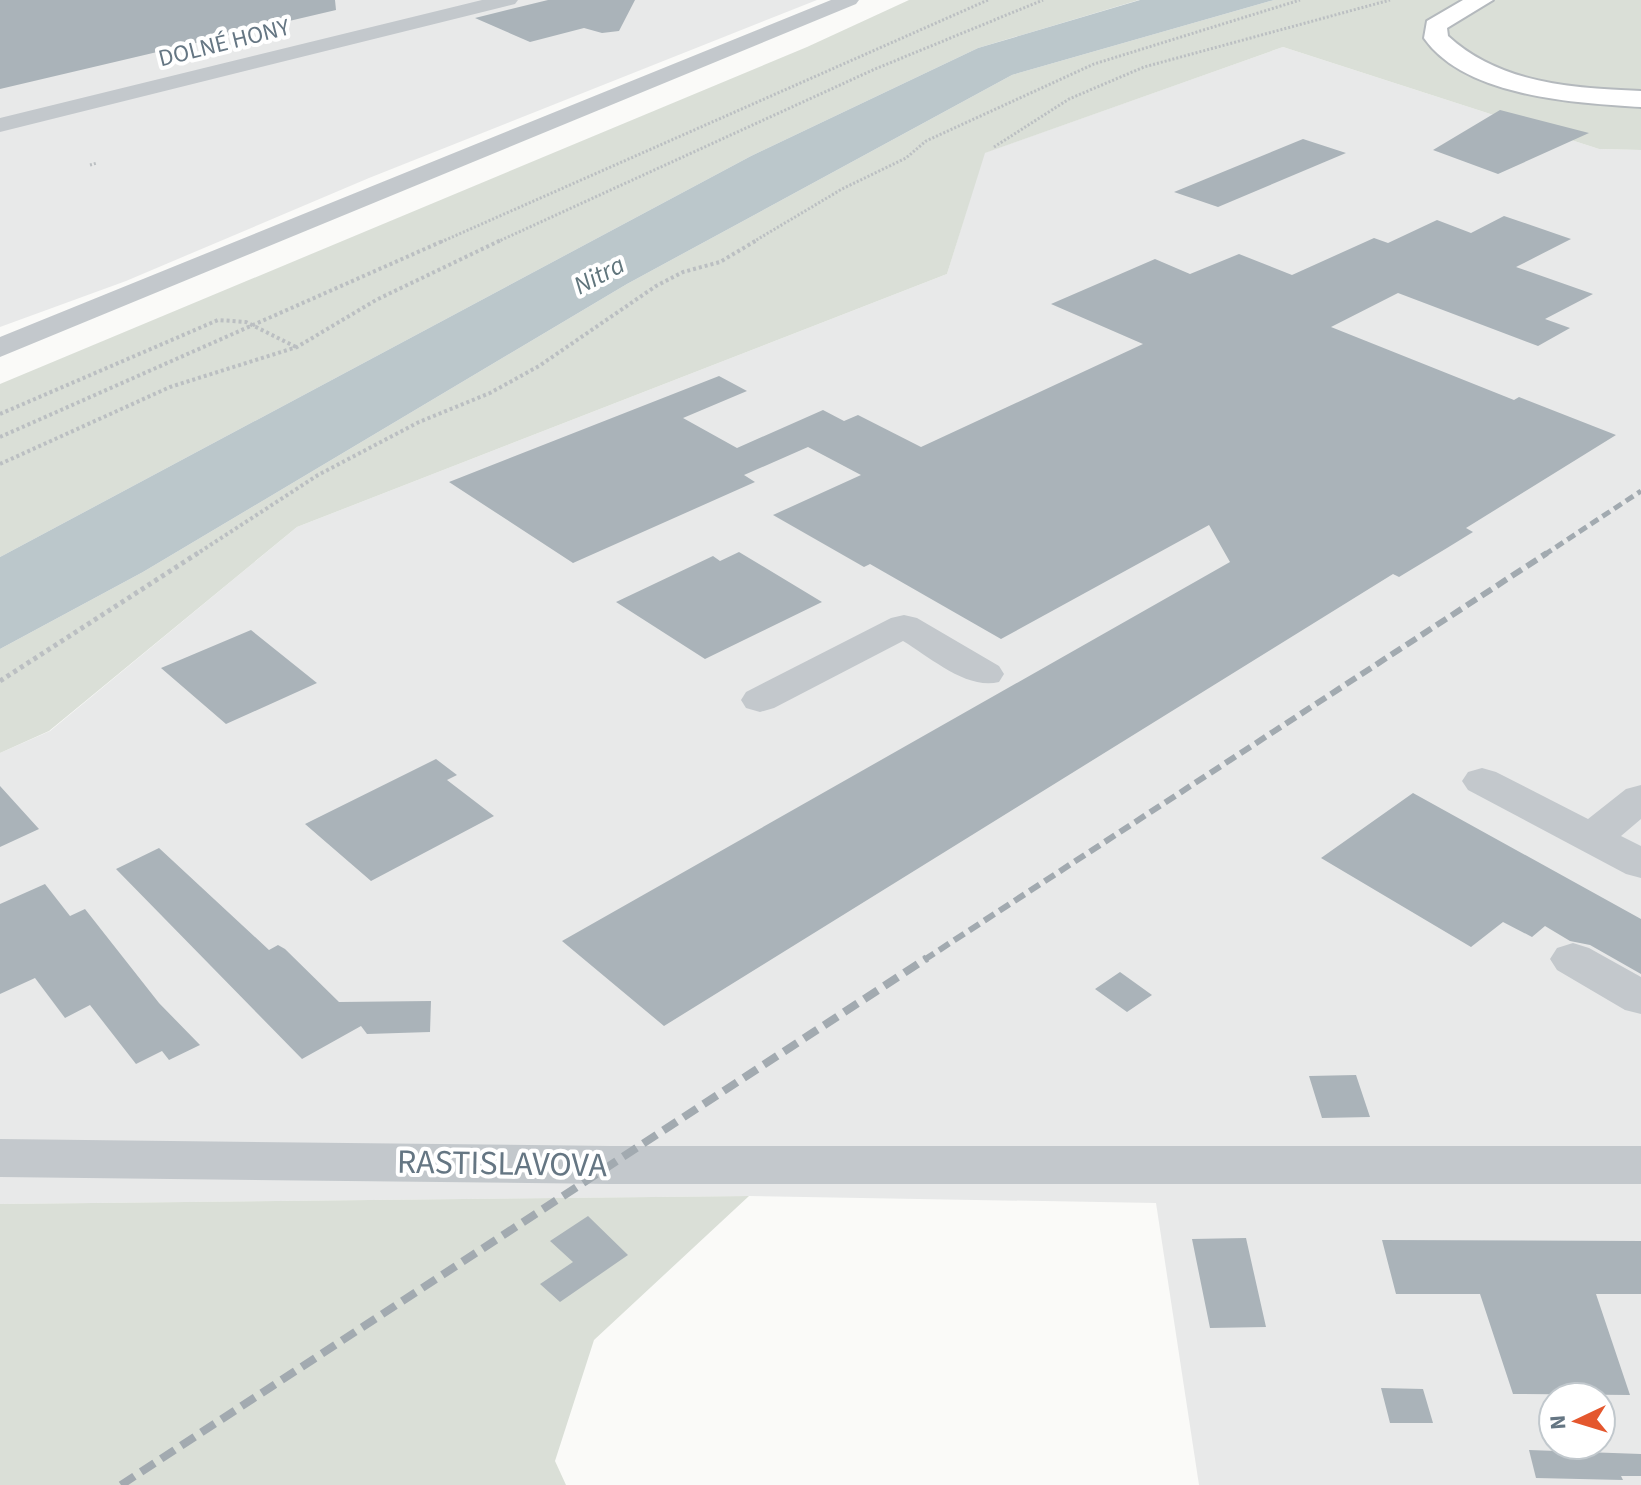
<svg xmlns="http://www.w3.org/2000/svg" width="1641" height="1485" font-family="'Source Sans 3',sans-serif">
	<rect width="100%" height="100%" fill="#fafaf8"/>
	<path fill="#e8e9e9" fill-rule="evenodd" d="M0,0h817l-448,178 -243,103 -126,46z
		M1283,47l316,102 42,1v1335h-442l-43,-282 -407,-7 -749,8v-451l50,-22 247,-204 650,-253 37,-121zM1553,1397h48v48h-48z"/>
	<path fill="#dadfd7" d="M909,0h230l-161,48 -227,108 -751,401v-173l807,-337z
		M1274,0h367v150l-42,-1 -316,-102 -298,106 -38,121 -650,253 -248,204 -49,22v-104l143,-77 484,-288 385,-209z
		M749,1196l-155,144 -39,121 11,24h-566v-281z"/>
	<path fill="#bbc7cb" d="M1140,0h134l-262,75 -385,209 -484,288 -143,77v-92l751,-401 227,-108z"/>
	<path fill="#aab3b9" d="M0,0h335l1,10 -336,79z
		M548,0h87l-16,31 -17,2 -18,-5 -54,14 -55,-24z
		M1500,110l89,23 -91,41 -65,-24z
		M1303,139l43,14 -128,54 -44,-15z
		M1504,216l67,23 -55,28 77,27 -48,25 25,9 -32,18 -140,-53 -67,34 183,73 5,-3 97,38 -150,93 7,4 -26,16 -48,29 -6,-3 -729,452 -102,-85 668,-379 -21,-37 -208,114 -131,-75 -6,3 -91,-52 88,-40 -53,-28 -64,28 11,7 -182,81 -124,-81 270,-106 28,15 -64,27 54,30 86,-38 21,11 14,-6 63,32 222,-103 -92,-40 104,-45 35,15 49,-20 53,21 82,-37 14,5 49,-23 34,13z
		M739,552l83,50 -117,57 -89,-57 97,-46 7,5z
		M251,630l66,53 -91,41 -65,-56z
		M436,759l21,16 -10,5 47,36 -123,65 -66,-57z
		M0,786l39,43 -39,18z
		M1413,793l228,126v55l-51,-29 -20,-4 -25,-15 -13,11 -29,-15 -32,25 -150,-89z
		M159,848l110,102 9,-5 7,4 54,53 92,-1 -1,31 -63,2 -6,-8 -59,33 -186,-190z
		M45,884l25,32 15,-7 74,94 41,42 -31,15 -7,-9 -26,13 -46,-59 -25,13 -30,-40 -35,16v-90z
		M1120,972l32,23 -25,17 -32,-23z
		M1356,1075l14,42 -48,1 -13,-42z
		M588,1216l40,39 -68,47 -20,-18 33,-22 -23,-21z
		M1246,1238l20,89 -56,1 -18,-89z
		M1382,1240l259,1v53h-45l34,101 -117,-1 -33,-100h-84z
		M1381,1388l42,1 10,34h-43z
		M1529,1450l112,4v22h-20l2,4 -87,-2z"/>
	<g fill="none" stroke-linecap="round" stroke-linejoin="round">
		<defs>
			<path id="highway" d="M1463,0h30l-46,28 1,8c52,48 125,52 193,55v16c-65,-4 -176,-10 -217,-69l3,-17z"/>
		</defs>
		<use href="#highway" stroke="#b4b9bd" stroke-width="4"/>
		<path stroke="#bbbfc2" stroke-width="3" stroke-dasharray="2 2" stroke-linecap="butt" d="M994,147l75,-48 75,-32 246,-67
			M90,165l7,-2
			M441,242l547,-242
			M497,242l378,-173 168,-69
			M753,242l89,-53 64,-31 20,-17 168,-77 206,-64"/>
		<path stroke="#bbbfc2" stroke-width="4" stroke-dasharray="3 3" stroke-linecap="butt" d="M0,414l218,-94 28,2 50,25
			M0,437l445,-197
			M0,464l170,-77 127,-40 79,-47 125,-60
			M195,555l123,-80 101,-53 71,-29 49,-27 117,-80 27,-14 37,-10 37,-22"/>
		<path stroke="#bbbfc2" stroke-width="5" stroke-dasharray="4 4" stroke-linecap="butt" d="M0,681l198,-128"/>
		<path fill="#c3c8cc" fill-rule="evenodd" d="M482,0h36l-3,4 -515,128v-14z
			M831,0h28l-3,4 -856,353v-20z
			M904,615l13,3 82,48 5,8 -5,8c-33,8 -69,-25 -96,-41l-129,67 -14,4 -14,-4 -5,-8 5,-8 145,-74z
			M1482,768l14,4 92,47 38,-30 15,-4v34l-20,17 20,10v32l-15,-4 -158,-84 -6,-9 6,-9z
			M1573,943l16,5 52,29v37l-16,-4 -68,-40 -7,-11 7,-11z
			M0,1139l610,7h1031v38h-1031l-610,-7z"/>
		<use href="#highway" fill="#fff" fill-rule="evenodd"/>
		<path stroke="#a2aab0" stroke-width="5" stroke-dasharray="9 5" stroke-linecap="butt" d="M1544,555l97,-64"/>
		<path stroke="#a2aab0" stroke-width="6" stroke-dasharray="12 6" stroke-linecap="butt" d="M924,960l623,-407"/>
		<path stroke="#a2aab0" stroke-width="8" stroke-dasharray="16 8" stroke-linecap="butt" d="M121,1485l806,-527"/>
	</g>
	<g text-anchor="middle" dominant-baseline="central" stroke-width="8" stroke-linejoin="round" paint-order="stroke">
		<g font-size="24" fill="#657683" stroke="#fff">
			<text transform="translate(224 43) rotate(-14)">DOLNÉ HONY</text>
		</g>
		<g font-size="26" font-style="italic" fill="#60757c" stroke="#fff">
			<text transform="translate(599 275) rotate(-28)">Nitra</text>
		</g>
		<g font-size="34" fill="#657683" stroke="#fff">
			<text transform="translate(502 1164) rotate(1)">RASTISLAVOVA</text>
		</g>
	</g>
	<g transform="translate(1577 1421) rotate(266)"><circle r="38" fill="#ffffff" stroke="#c1c8cd" stroke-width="2"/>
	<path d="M0-6L14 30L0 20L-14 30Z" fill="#e4572e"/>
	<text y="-12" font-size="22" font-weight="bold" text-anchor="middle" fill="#657683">N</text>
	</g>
</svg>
